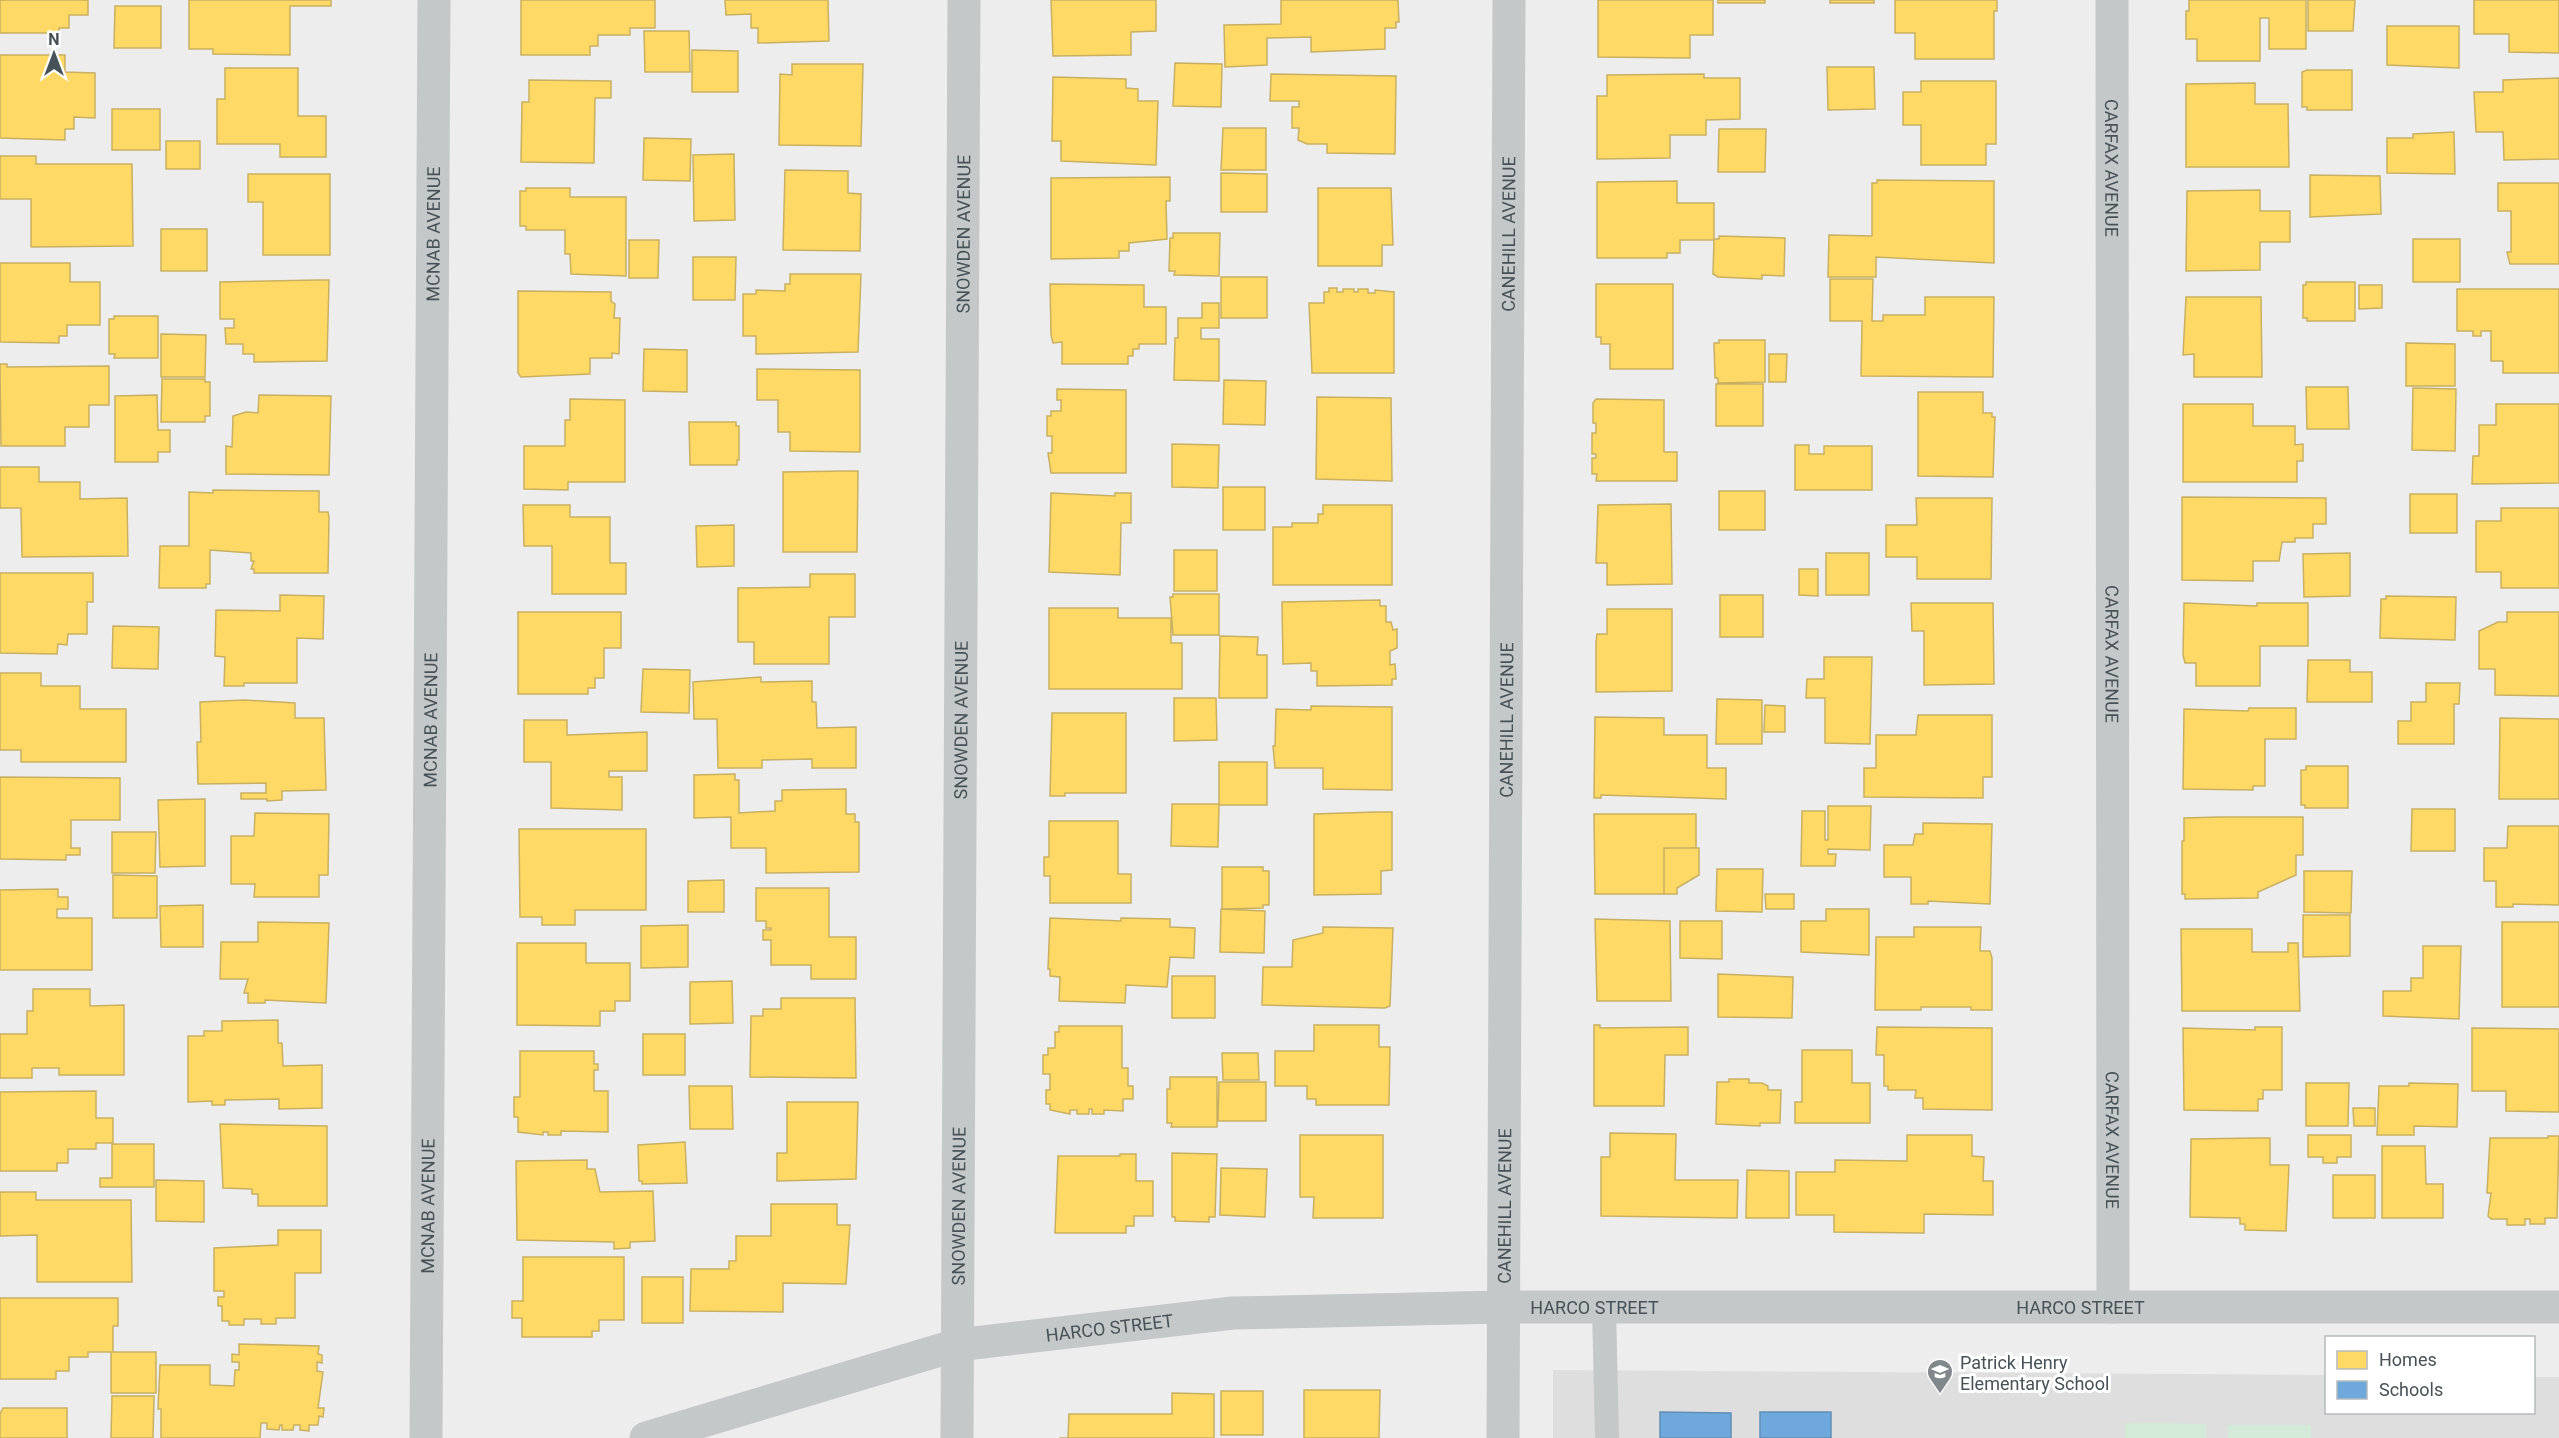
<svg xmlns="http://www.w3.org/2000/svg" width="2559" height="1438" font-family="Roboto,sans-serif">
	<rect width="100%" height="100%" fill="#ededed"/>
	<path fill="#dfdedf" d="M1553,1370l773,5v37h208v-35h25v61h-1006z"/>
	<path fill="#d3ead8" d="M2125,1423l81,1v14h-81z
		M2228,1425h83v13h-83z"/>
	<path fill="#ffd966" stroke="#c8b062" stroke-width="1.5" d="M0,0h88v15h-19v13h-10v5h-59z
		M189,0h142v6h-41v49l-77,-1v-5h-24z
		M521,0h134v28h-25v7h-32v11h-8v9h-69z
		M725,0h103l1,41 -71,2v-15h-7v-14l-25,1z
		M1051,0h105v31l-25,1v23l-78,1z
		M1281,0h117l1,22h-3v6h-11v21l-74,3v-15l-44,1v27l-42,2 -1,-42 57,-1z
		M1598,0h115v35h-23v23l-92,-1z
		M1718,0h47v3h-47z
		M1830,0h44v3h-44z
		M1895,0h102v11h-3v48h-79v-26h-20z
		M2189,0h117v49h-37v-31h-9v43h-63v-22h-11v-28h3z
		M2308,0h47l-2,31h-45z
		M2474,0h85v53l-50,-1v-18h-35z
		M115,6h46v42h-47z
		M2387,26h72v42l-72,-3z
		M644,31h45l1,41h-45z
		M692,50l46,1v41h-46z
		M0,55h65v17l30,1v45l-21,-1v12h-9v11l-65,-2z
		M1175,63l47,1 -1,43 -48,-1z
		M792,64h71l-2,82 -82,-1 1,-71 12,1z
		M1827,67h47l1,42 -47,1z
		M225,68h73v48h28v41h-46v-13h-63v-45h8z
		M2307,70h45v40h-45v-3h-5v-35z
		M1271,74l125,2 -1,78 -68,-1v-9h-20l-9,-4 1,-12h-7v-21h7v-6h-29z
		M1704,74v4h36v41l-34,1v15h-36v23l-73,1v-63h10v-21z
		M1053,77l73,2v9l12,1v12h20l-2,64 -95,-4v-20h-9z
		M2559,78v81l-55,1 -1,-28h-27l-2,-40h29v-12z
		M529,80l82,1v17h-16l-1,65 -73,-1 1,-60h7z
		M1921,81h75v63h-10v21h-65v-40h-18v-33h18z
		M2255,83v21h33l1,63h-103v-83z
		M112,109h48v41h-48z
		M1223,128h43v42h-45z
		M1719,129h47l-1,43h-47z
		M2454,132l1,42 -68,-1v-35h26v-4z
		M644,138l47,1 -1,42 -47,-1z
		M166,141h34v28h-34z
		M734,154l1,66 -41,1 -1,-66z
		M0,156h36v8h96l1,82 -102,1v-48h-31z
		M785,170l63,1v22l13,1 -1,57 -77,-1z
		M1221,173l46,1v38h-46z
		M248,174h82v81h-67v-53h-15z
		M2310,175l70,1 1,38 -71,3z
		M1170,177v24h-4l1,38 -38,4v8h-10v7l-68,1v-81z
		M1877,180l117,1v82l-118,-6v20h-48l1,-42 43,1v-53h5z
		M1677,181v22h37v37h-34v13h-13v5h-70v-76z
		M2498,183h61v81h-49l-3,-12h4v-41h-13z
		M526,188h44v9h56v79l-55,-2 -1,-20h-5v-24h-39v-4h-6v-35h6z
		M1318,188h73l2,57h-11v21h-64z
		M2260,190v21h30v31h-30v28l-74,1 1,-80z
		M161,229h46v42h-46z
		M1173,233h47l-1,43 -45,-1 1,-4h-6l1,-33h3z
		M1719,236l66,2 -1,38 -22,-1v4l-44,-2 -5,-3 1,-35h5z
		M2413,239h47v43h-47z
		M629,240h30l-1,38h-29z
		M693,257h43l-1,43h-42z
		M0,263h70v19h30v43h-33v11h-8v7l-59,-1z
		M790,274h71l-3,78 -102,2v-18h-13v-42h13v-4l29,1v-7h5z
		M1221,277h46v41h-46z
		M1830,279h43l-1,42h11v-6h42v-18h69l-1,80 -132,-1 1,-55h-32z
		M318,280h11l-2,81 -73,1v-8h-11v-10h-17l-1,-16h9v-9h-14v-37z
		M2306,282h49v39h-48v-3h-4v-33h3z
		M1050,284l94,1v22h22v37h-27v5h-6v7h-5v8h-66v-22l-9,1 -2,-8z
		M1596,284h77v85h-63v-25h-9v-7h-5z
		M2359,285h23v23l-23,1z
		M1329,288h8v4h6v-3h11v3h4v-3h10v4h7v-3l19,2v81h-82l-3,-70h15v-11h5z
		M2457,289h102v84h-56v-12h-12v-30h-10v5h-8v-5h-16z
		M518,291l93,1v9l4,3 -1,14h6l-1,36 -7,-1v5h-22v16l-69,3 -3,-4z
		M2186,297h75l1,80h-68v-23l-11,1z
		M1202,303h17v25h-18v11h18v42l-45,-1 1,-42h3v-20h24z
		M114,316h44v42h-44l1,-4h-6v-35h5z
		M161,334l45,1 -1,42h-44z
		M1719,340h46v42l-47,1v-5h-3l-1,-35h5z
		M2406,343l49,1v42h-49z
		M644,349l43,1v42l-44,-1z
		M1769,354h18l-1,28h-17z
		M0,364h7v3l102,-1v39h-20v22h-24v19h-64z
		M757,369l103,1v82l-70,-1v-19h-12v-32h-21z
		M162,379h43v3h5v34h-5v6h-44z
		M1224,380l42,1 -1,44 -42,-1z
		M1716,384h47v42h-47z
		M2306,387h42l1,42h-42z
		M2413,388l43,1 -1,62 -43,-1z
		M1057,389l69,1v83h-75l-3,-20h4v-17h-5v-20h4v-5h10v-11h-4z
		M1918,392h65v21h9v4h3l-2,60 -75,-1z
		M157,395l1,35h12v22h-12v10h-43v-66z
		M259,395l72,1 -2,79 -103,-1v-28l6,1 1,-31 13,-4 12,1z
		M1317,397l74,1 1,83 -76,-2z
		M570,399l55,1v82h-57v8l-44,-1v-43h41v-26h5z
		M1596,399l68,1v52h13v29h-81l1,-7h-5v-16h4v-4h-4v-21h4v-10h-3v-20z
		M2183,404h70v22h42v19l8,-1v17h-6v21h-114z
		M2496,404h63v79l-87,1 1,-28h6v-31h17z
		M689,422h47v4h3v34h-2v5h-47z
		M1172,444l47,1 -1,43 -46,-1z
		M1795,445h14v9h15v-8h48v44h-77z
		M0,467h39v15h41v17l47,-1 1,58 -106,1 -1,-49h-21z
		M847,471h11l-1,81h-74v-80z
		M1223,487h42v43h-42z
		M213,490l106,1v21h9l1,5 -1,56h-74v-4h-3l3,-8h-3v-8l-41,-3v34h-4v4h-47l1,-42h29v-54l24,1z
		M1719,491h46v39h-46z
		M1051,493l64,3v-3h16v30h-10l-1,52 -71,-3z
		M2410,494h47v39h-47z
		M2182,497l144,1v26h-13v14h-18v4h-13l-3,19h-26v20l-71,-1z
		M1916,498h76l-1,81h-74v-22h-31v-32h31z
		M1671,504l1,80 -65,1v-22h-11l2,-58z
		M523,505h47v12h40v46h16v31h-74v-48h-28z
		M1323,505h69v80h-119v-58h19v-4h26v-9h5z
		M2501,508h58v80h-58v-16h-25v-51h25z
		M734,525v41l-37,1 -1,-41z
		M1174,550h43v41h-43z
		M1826,553h43v42h-43z
		M2350,553v43l-46,1 -1,-43z
		M1799,569h19v27l-19,-1z
		M0,573h93v29h-6v32h-19l-1,11 -9,-1 -1,10 -57,-1z
		M810,574h45v43h-26v47h-75v-22h-16v-54l72,-1z
		M1173,594h46v41h-46l-3,-38h3z
		M280,595l44,1 -1,43 -26,-1v45h-53v3h-20l1,-29 -10,-1 1,-46 64,1z
		M1720,595h43v42h-43z
		M2386,596l70,1 -1,43 -75,-2 1,-39h5z
		M1380,600v6h6v16h5l2,8 4,-1v19l-7,3v14l5,-1 1,15h-4v6l-75,1v-15h-6v-8l-28,1 -1,-62z
		M1911,603h82l1,81 -70,1v-54h-12z
		M2184,603l73,3v-3h51v43h-48v40h-64v-23h-11l-2,-8z
		M1049,608h69v10h53v25h11v46h-133z
		M1607,609h65v82l-76,1v-50l1,-8h10z
		M518,612h103v36h-17v30h-9v10h-7v6h-70z
		M2507,612h52v84l-64,-1v-26h-16v-38l19,-9h9z
		M113,626l46,1 -1,42 -46,-1z
		M1220,636l38,1 -1,18h10v43h-48z
		M1824,657h48l-2,87 -45,-1v-45h-19l1,-19h17z
		M2308,660h42v12h22v30h-65z
		M643,669l47,1 -1,43 -48,-1z
		M0,673h41v13h39v23h46v53h-105v-12h-21z
		M761,677v5l51,-1v21h4l1,26 39,-1v41h-44v-9l-50,1v8h-44l-1,-49h-23l-1,-37z
		M2426,683h34l-1,21h-5v40h-56v-23h13v-19h15z
		M1174,698h42l1,42 -43,1z
		M1717,699l45,1v44h-46z
		M244,700l51,3v15h29l2,72 -44,1v9l-15,1v-2h-26v-6h25v-10l-68,1 -1,-42h4l-1,-40z
		M1765,705l20,1v26h-21z
		M1311,706l81,1v83l-69,-1v-21h-48l-2,-22h2l1,-37 35,1z
		M2249,708h47v31h-31v47h-12v4l-70,-1 1,-80 64,2z
		M1052,713h74v80h-61v3h-15z
		M1918,715h74v62h-9v21l-119,-1v-29h12v-33h40z
		M1595,717l69,1v17h43v33h19v31l-125,-4v3h-7z
		M2500,718l59,1v80h-60z
		M524,720h43v15l80,-3v39h-38v6h13v33l-71,-2v-46h-27z
		M1219,762h48v43h-48z
		M2306,766h42v42h-43v-3h-4v-35h5z
		M735,774v6h4v33l36,-2v-10h7v-11l64,-1v25h9v8h4v50l-93,1v-25h-35v-31l-37,1v-43z
		M0,777l120,1v42h-49v28h9v7h-14v5l-66,-1z
		M205,799v67l-45,1 -2,-67z
		M1172,804h47l-1,43 -47,-1z
		M1828,806h43l-1,44 -42,-1v5h8l-1,12h-34l1,-55h23v29h3z
		M2412,809h43v42h-44z
		M1376,812h16v58l-11,1v23l-67,1v-81z
		M255,813l74,1 -1,61h-9v22h-65l1,-13h-24v-48h23z
		M1594,814h102v34h-32v46h-69z
		M2219,817h84v38h-7v20l-38,17v6l-73,1v-5h-3v-53h2v-23z
		M1049,821h69v53h13v29h-81v-27h-6v-19h5z
		M1923,823l69,1 -2,80 -62,-3v3h-17v-27h-27v-32h29l2,-11h8z
		M2508,826h51v79l-46,-1v3h-17v-26h-12v-33h23z
		M519,829h127v81h-71v15h-33v-8h-22z
		M112,832h44l-1,41h-43z
		M1664,848h35v27l-22,13v6h-13z
		M1222,867h41v4h6v34h-6v3l-41,1z
		M1717,869h46l-1,43 -46,-1z
		M2304,871h48l-1,42 -47,-1z
		M113,875l44,1v42h-44z
		M724,880v32h-36v-31z
		M756,888h73v49h27v42h-45v-14h-40v-25h-8v-10h8v-2h-5v-7h-10z
		M58,889v8h10v12h-11v9h35v52h-92v-80z
		M1765,894h29v15h-28z
		M203,905v42h-42l-1,-41z
		M1221,909l44,2 -1,42 -44,-1z
		M1826,909h43v46l-68,-3v-31h25z
		M2303,915h47v41l-47,1z
		M1050,918l71,3v-3l49,1v8l25,1 -1,30 -24,-1 -3,30 -41,-2 -1,18 -66,-2 1,-24 -10,-1v-7h-2z
		M1595,919l75,2 1,80h-74z
		M1680,921h42v38l-42,-1z
		M258,922l71,1 -3,80 -61,-3v3h-17v-10h-4l4,-14h-28l1,-37h37z
		M2502,922h57v85h-57z
		M688,925v42l-47,1v-42z
		M1323,927l70,1 -3,78 -5,2 -123,-3 1,-38h29l1,-27 30,-7z
		M1914,927h67l-1,24h10l2,7v52h-21v-3h-50v3h-46l1,-73h38z
		M2181,929h71v23h36v-9h10l2,68h-118z
		M517,943h69v20h44v38h-15v10h-15v15l-83,-1z
		M2423,946h38l-2,73 -76,-3v-25h28v-13h12z
		M1718,974l75,3 -1,41 -74,-1z
		M1172,976h43v42h-43z
		M732,981l1,42 -43,1v-42z
		M33,989h57v17l34,-1v70h-65v-7h-27v10h-32v-44h27v-23h6z
		M781,998h74l1,80 -106,-1 1,-61h12v-7h18z
		M278,1020v23h4l1,23 39,-1v43l-43,1v-10l-54,1v5h-13v-4l-24,1v-66h16v-5h18v-10z
		M1314,1025h65v22h11l-1,58h-73v-6h-9v-13h-32v-35h39z
		M1594,1025h6v3l88,-1v28h-23l-1,51h-70z
		M1059,1026h63v42h6v18h5v13h-10v12l-19,-1v4h-12v-5h-3v5h-12v-4h-7v4l-20,-4v-6h-4v-14h4v-16h-7v-19h5v-7h7v-16h4z
		M1877,1027l115,1v82l-69,-1v-11h-8l1,-8h-28v-4h-4v-31h-8z
		M2255,1027h27v63h-19v9h-5v12l-74,-1 -1,-82 72,2z
		M2472,1028l87,1v83l-53,-1v-20h-34z
		M643,1034h42v41h-42z
		M1802,1050h50v33h18v40h-75v-21h7z
		M520,1051h74v13h4v6h-4v21h14v41l-47,-1v4h-13v-3h-5v3l-25,-3v-15h-4v-20h6z
		M1222,1053h36l1,27h-36z
		M1170,1077h47v50h-46l1,-4h-5v-34h3z
		M1729,1079h20v4h13l6,3v4h13l-1,33h-20v3l-44,-2 1,-42h12z
		M1219,1082h47v39h-48z
		M2306,1083h43l-1,43h-42z
		M2409,1083l49,1 -1,43 -43,-1v9h-37l2,-49h30z
		M689,1086h43l1,43h-43z
		M96,1091v27h17v25h-17v6h-28v14h-11v8h-57v-79z
		M787,1102h71l-2,77 -79,2v-28h10z
		M2353,1108h22v18h-21z
		M220,1124l107,2v80h-69v-12h-6v-5l-29,-1z
		M1610,1133l66,1 -1,46h63l-1,38 -136,-2v-59h9z
		M1300,1135h83v83h-70l1,-21h-14z
		M1907,1135h65v21l12,1 -1,24h10v34l-69,-1v19l-90,-1v-17h-38v-43h39v-12l72,1z
		M2308,1135h43v22h-14v6h-14v-6h-15z
		M2548,1136h11l-2,82h-12v6h-15v-5h-5v6h-18v-6h-16l-3,-3 3,-23h-4l3,-55h58z
		M2256,1138h14v27h19l-3,66 -41,-1v-6h-5v-6l-50,-1 1,-78z
		M685,1142l2,41 -45,1v-3h-3l-1,-36z
		M112,1144h42v43h-54v-9h12z
		M2382,1146h43l1,38h17v34h-61z
		M1172,1153l45,1 -2,63h-6v5l-34,-1v-4h-3z
		M1120,1154h16v27h17v35h-19v10h-8v7h-71l3,-77h62z
		M587,1160v9h8l5,23 53,-1 2,50 -25,1v6l-16,1v-7l-97,-2 -1,-79z
		M1221,1168l46,1 -2,48 -45,-2z
		M1747,1170l42,1v47h-43z
		M2333,1175h42v43h-42z
		M156,1180l48,1v41l-48,-1z
		M0,1192h36v8h95l1,82h-95v-47l-37,1z
		M771,1204h66v21h13l-4,59 -63,-1v29l-93,-1 1,-42h38v-8h7v-25h35z
		M278,1230h43v43h-26v45h-19v6h-15v-5h-17v6h-15v-4h-7v-15h-4v-9h6v-6h-10v-43l64,-3z
		M523,1257h101v63h-25v11h-7v6h-70v-19h-10v-17h11z
		M642,1277h41v46h-41z
		M0,1298h118v28h-5v26h43v41h-45v-41h-23v5h-19v14h-13v8h-56z
		M239,1344l80,2 -1,8 4,1v8l-5,-1v9l6,1 -5,36h6l-1,9 -4,-1 -1,9h-9v6l-9,-1v-5h-6l-1,5h-11v-5h-2l-1,5 -12,-1v-6h-6l-1,15h-99v-29h-3l2,-44h50v20l24,1 1,-16h4v-8h-7v-8l7,1z
		M1304,1390h76l-1,48h-75z
		M1221,1391h42v44h-42z
		M1172,1393l42,1v44h-155h9l1,-24h103z
		M112,1396h42l-1,42h-42z
		M3,1408h64v30h-67v-24z"/>
	<path fill="#6fa8dc" stroke="#638eb4" stroke-width="1.5" d="M1660,1412l71,1v25h-71z
		M1760,1412h71v26h-71z"/>
	<g fill="none" stroke-linecap="round" stroke-linejoin="round">
		<path stroke="#c4c8c8" stroke-width="24" d="M1604,1307l3,131"/>
		<g stroke="#c4c8c8" stroke-width="33">
			<path id="s1" d="M2112,0l1,1307"/>
			<path id="s2" d="M426,1438l8,-1438"/>
			<path id="s3" d="M646,1438l311,-93 276,-32 269,-6h1057"/>
			<path id="s4" d="M957,1438l7,-1438"/>
			<path id="s5" d="M1503,1438l6,-1438"/>
		</g>
	</g>
	<defs>
		<symbol id="school-pin" viewBox="-11 -11 22 30"><path d="M0 17L-7.5 6A9.5 9.5 0 1 1 7.5 6Z" fill="#80888c" stroke="#fff"/><path d="M0-5L7-2L0 1L-7-2ZM-4 1L0 2.5L4 1V4Q0 6-4 4Z" fill="#fff"/></symbol>
	</defs>
	<g fill-rule="evenodd">
		<use href="#school-pin" x="1925" y="1357" width="30" height="40"/>
	</g>
	<g text-anchor="middle" dominant-baseline="central" stroke-width="6" stroke-linejoin="round" paint-order="stroke">
		<g font-size="18" fill="#465257" stroke="#fff">
			<text stroke="none"><textPath href="#s1" startOffset="168">CARFAX AVENUE</textPath></text>
			<text stroke="none"><textPath href="#s2" startOffset="1204">MCNAB AVENUE</textPath></text>
			<text stroke="none"><textPath href="#s4" startOffset="1204">SNOWDEN AVENUE</textPath></text>
			<text stroke="none"><textPath href="#s5" startOffset="1204">CANEHILL AVENUE</textPath></text>
			<text stroke="none"><textPath href="#s1" startOffset="654">CARFAX AVENUE</textPath></text>
			<text stroke="none"><textPath href="#s2" startOffset="718">MCNAB AVENUE</textPath></text>
			<text stroke="none"><textPath href="#s4" startOffset="718">SNOWDEN AVENUE</textPath></text>
			<text stroke="none"><textPath href="#s5" startOffset="718">CANEHILL AVENUE</textPath></text>
			<text stroke="none"><textPath href="#s1" startOffset="1140">CARFAX AVENUE</textPath></text>
			<text stroke="none"><textPath href="#s2" startOffset="232">MCNAB AVENUE</textPath></text>
			<text stroke="none"><textPath href="#s4" startOffset="232">SNOWDEN AVENUE</textPath></text>
			<text stroke="none"><textPath href="#s5" startOffset="232">CANEHILL AVENUE</textPath></text>
			<text stroke="none"><textPath href="#s3" startOffset="964">HARCO STREET</textPath></text>
			<text stroke="none"><textPath href="#s3" startOffset="1450">HARCO STREET</textPath></text>
			<text stroke="none"><textPath href="#s3" startOffset="478">HARCO STREET</textPath></text>
		</g>
		<g font-size="18" fill="#465257" stroke="#fff" text-anchor="start">
			<text x="1960" y="1362">Patrick Henry<tspan x="1960" dy="21">Elementary School</tspan></text>
		</g>
	</g>
	<rect x="2325" y="1336" width="210" height="78" fill="#ffffff" stroke="#b5babc" stroke-width="1.5"/>
	<rect x="2337" y="1351" width="30" height="18" fill="#ffd966" stroke="#b5babc" stroke-width="1.5"/>
	<text x="2379" y="1366" font-size="18" fill="#465257">Homes</text>
	<rect x="2337" y="1381" width="30" height="18" fill="#6fa8dc" stroke="#b5babc" stroke-width="1.5"/>
	<text x="2379" y="1396" font-size="18" fill="#465257">Schools</text>
	<g transform="translate(54 54)" stroke="#ffffff" stroke-width="4.5" paint-order="stroke">
	<path d="M0-4.5L10 22L0 15L-10 22Z" fill="#465257"/>
	<text y="-9" font-size="16" font-weight="bold" text-anchor="middle" fill="#465257">N</text>
	</g>
</svg>
